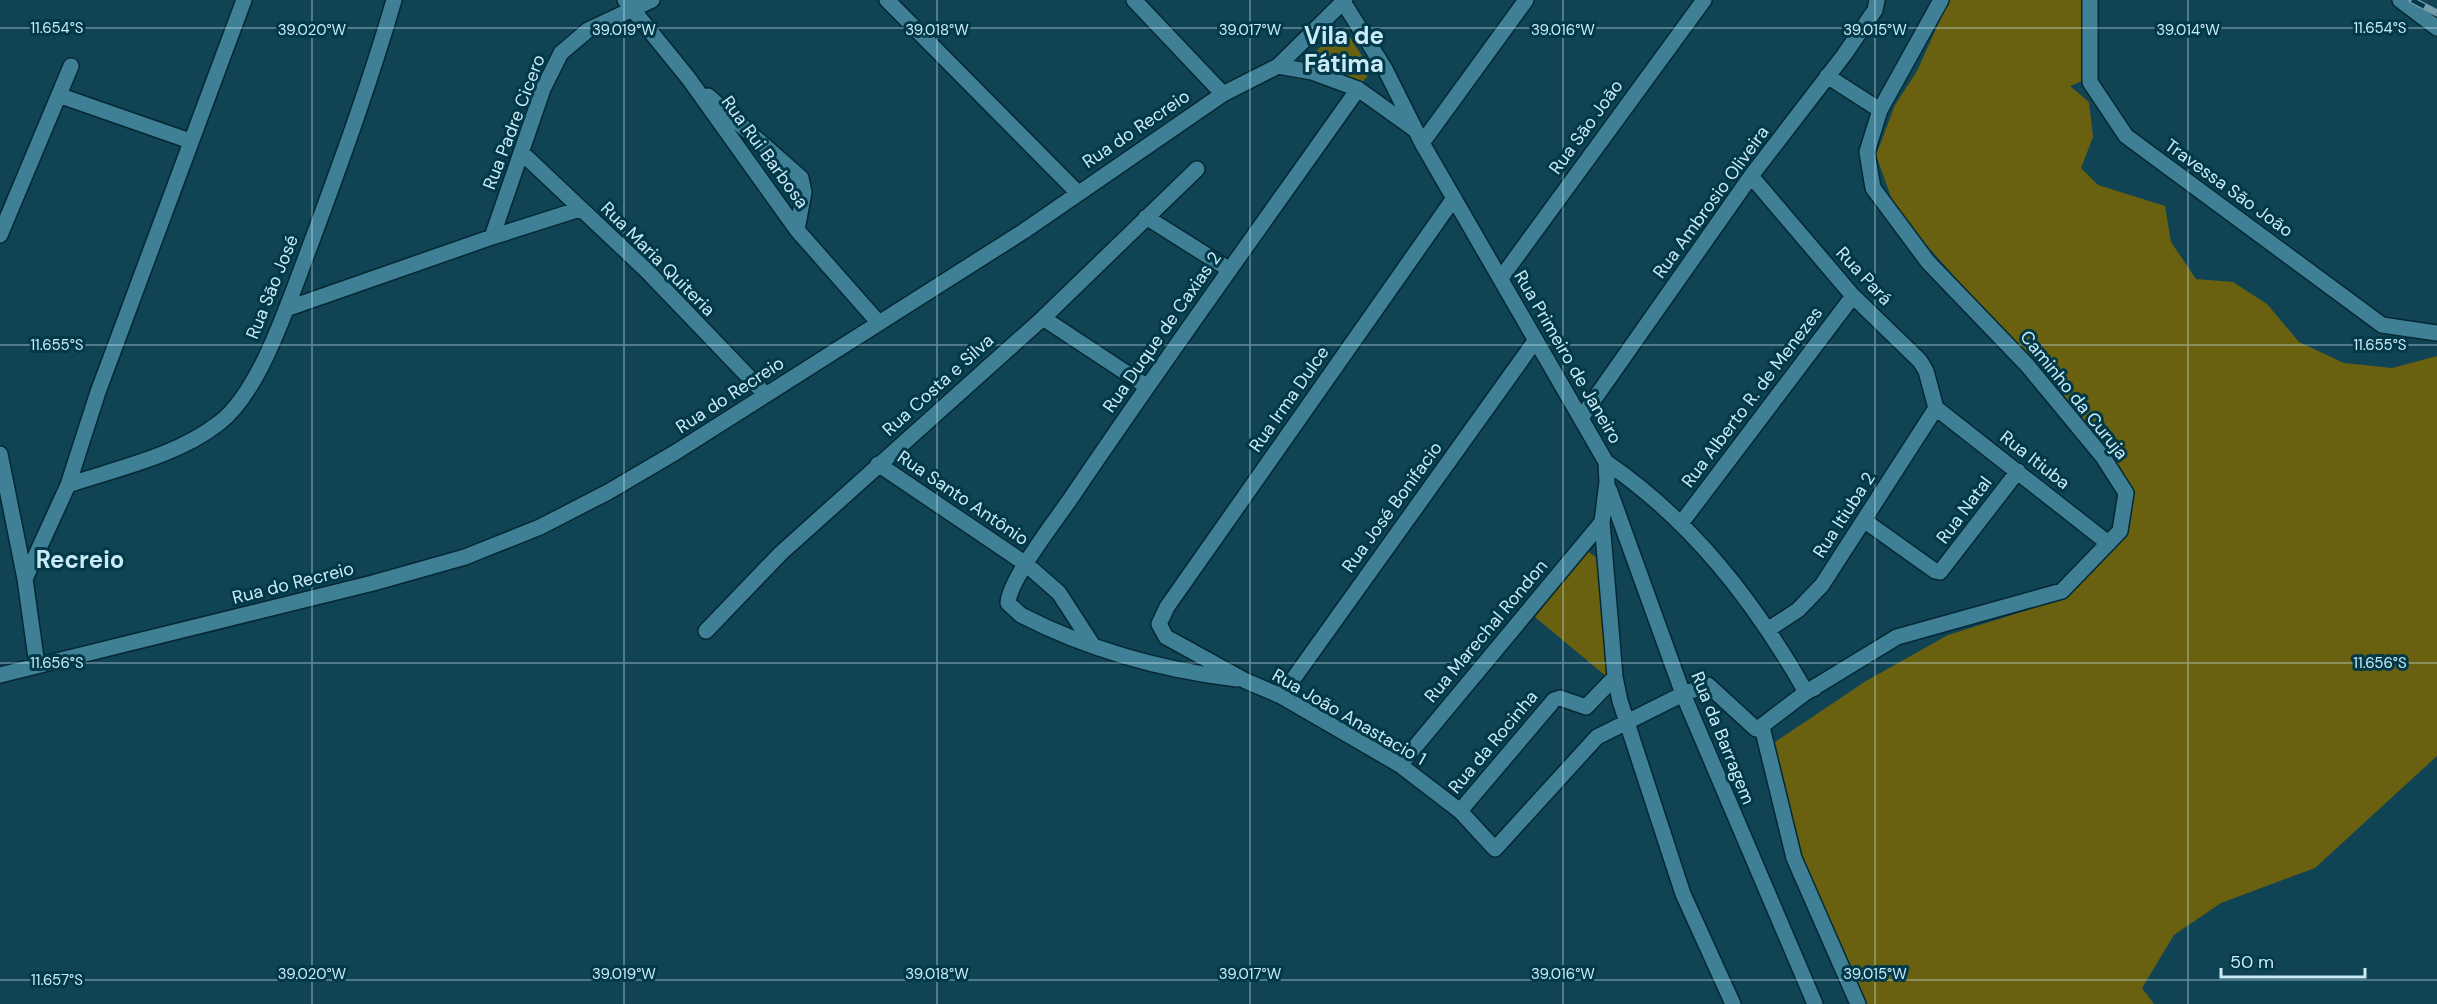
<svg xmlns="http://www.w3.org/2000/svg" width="2437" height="1004" font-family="'DM Sans',sans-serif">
	<rect width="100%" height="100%" fill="#104353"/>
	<path fill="#696110" d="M1949,0h134l-1,81 -12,5 19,16 4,35 -12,31 17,17 67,21 6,36 25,37 37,3 34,22 32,38 45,21 48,5 45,-12v400l-122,112 -94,35 -47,32 -32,53 12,16h-292l-62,-146 -28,-114 94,-63 82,-46 118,-37 61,-65 5,-40 -113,-144 -123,-138 -20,-56 19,-50 22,-34z
		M1344,28l25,39 -2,10 -6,6 -60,-20z
		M1587,551l9,6 17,125 -78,-65 38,-55z"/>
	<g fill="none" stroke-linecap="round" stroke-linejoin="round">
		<defs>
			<path id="minor" d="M625,0l64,79 108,151 81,92
				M887,0l191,193
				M1134,0l89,94
				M1342,0l43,69 37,74 184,319 1,20 -5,40 13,155 5,24 63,193 50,110
				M2090,0v82l36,54 256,189 55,8
				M2400,0l37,28
				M1278,66l67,-66
				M1827,76l53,34
				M61,96l129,45
				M708,96l93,82 3,14 -7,38
				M1422,143l104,-143
				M521,152l126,119 119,124
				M1751,176l102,120 67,65 6,10 10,37
				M1454,198l-287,409 -8,17 7,13 80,44 35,15 119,69 60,46 35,38 102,-112 86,-43 25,-9 48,44 3,-1 46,-35 92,-56 165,-46 58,-60 6,-38 -23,-36 -76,-92 -99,-103 -55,-74 -6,-36 13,-42 61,-110
				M1146,217l84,53
				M0,235l71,-169
				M492,237l51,-148 18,-36 27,-23 64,-30
				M1501,278l203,-278
				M286,309l206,-72 88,-28
				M1043,318l103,68
				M1936,408l172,135
				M1581,418l170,-242 93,-121 31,-45 2,-10
				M0,454l25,125 12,86
				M1606,462c86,59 148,139 200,230l9,-4
				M878,464l148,100 33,29 33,51
				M68,485c50,-17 109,-29 151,-62 42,-31 72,-128 91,-177 30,-81 60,-163 84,-246
				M1609,489l74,205 132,310
				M1865,521l70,50 5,1 78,-101
				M1682,522l171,-226
				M25,579l43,-94 30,-93 146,-392
				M1769,629l29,-19 24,-25 114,-177
				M706,631l75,-78 262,-235 154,-149
				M0,675l373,-92 92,-26 75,-30 68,-35 68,-40 348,-221 199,-137 55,-28 34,6 46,17 56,40
				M1237,679c-75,-9 -148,-29 -216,-64l-13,-12c1,-23 48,-83 63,-105 93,-138 191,-273 287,-409
				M1281,696l254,-355
				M1762,727l32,131 64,146
				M1400,765l202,-243
				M1460,811l94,-111 6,-2 26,9 29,-30"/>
		</defs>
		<use href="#minor" stroke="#042833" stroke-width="18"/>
		<use href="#minor" stroke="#408096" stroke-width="15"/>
		<defs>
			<path id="rail" d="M2412,0l25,13"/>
		</defs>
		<use href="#rail" stroke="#749cab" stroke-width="7"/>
		<use href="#rail" stroke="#013948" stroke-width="4.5" stroke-dasharray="14" stroke-linecap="butt"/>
	</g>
	<path fill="none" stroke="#cbeaf7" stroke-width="1.5" stroke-opacity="0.45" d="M312,0v1004M624,0v1004M937,0v1004M1250,0v1004M1563,0v1004M1875,0v1004M2188,0v1004M0,28h2437M0,345h2437M0,663h2437M0,980h2437"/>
	<g text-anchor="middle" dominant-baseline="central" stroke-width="6" stroke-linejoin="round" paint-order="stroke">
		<g font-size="18" fill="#cbeaf7" stroke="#013948">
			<text transform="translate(514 122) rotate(-69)">Rua Padre Cicero</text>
			<text transform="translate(1586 127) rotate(-54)">Rua São João</text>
			<text transform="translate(1136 129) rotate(-34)">Rua do Recreio</text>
			<text transform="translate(765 152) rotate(54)">Rua Rui Barbosa</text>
			<text transform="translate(2229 188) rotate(36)">Travessa São João</text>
			<text transform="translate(1711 202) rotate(-54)">Rua Ambrosio Oliveira</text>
			<text transform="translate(658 259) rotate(45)">Rua Maria Quiteria</text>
			<text transform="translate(1864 276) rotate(47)">Rua Pará</text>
			<text transform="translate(272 287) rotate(-68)">Rua São José</text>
			<text transform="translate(1162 332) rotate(-55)">Rua Duque de Caxias 2</text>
			<text transform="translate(1568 357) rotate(60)">Rua Primeiro de Janeiro</text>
			<text transform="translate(938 385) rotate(-42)">Rua Costa e Silva</text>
			<text transform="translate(730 395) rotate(-33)">Rua do Recreio</text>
			<text transform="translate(2074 395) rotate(51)">Caminho da Curuja</text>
			<text transform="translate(1752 397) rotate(-53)">Rua Alberto R. de Menezes</text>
			<text transform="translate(1289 399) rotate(-55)">Rua Irma Dulce</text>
			<text transform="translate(2035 460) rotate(38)">Rua Itiuba</text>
			<text transform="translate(963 498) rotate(34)">Rua Santo Antônio</text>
			<text transform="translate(1392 507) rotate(-54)">Rua José Bonifacio</text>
			<text transform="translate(1964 510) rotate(-53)">Rua Natal</text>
			<text transform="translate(1844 515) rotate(-57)">Rua Itiuba 2</text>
			<text transform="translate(293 583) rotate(-14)">Rua do Recreio</text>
			<text transform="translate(1486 631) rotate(-50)">Rua Marechal Rondon</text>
			<text transform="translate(1349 717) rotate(30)">Rua João Anastacio 1</text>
			<text transform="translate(1723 738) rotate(68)">Rua da Barragem</text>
			<text transform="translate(1493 742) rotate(-50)">Rua da Rocinha</text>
		</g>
		<g font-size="24" font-weight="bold" fill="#cbeaf7" stroke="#013948">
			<text x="1344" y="35">Vila de<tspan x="1344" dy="28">Fátima</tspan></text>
			<text x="80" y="559">Recreio</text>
		</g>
	</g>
	<g font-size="15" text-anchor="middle" fill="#cbeaf7" stroke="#013948" stroke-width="6" stroke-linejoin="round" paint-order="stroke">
		<text x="57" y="33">11.654°S</text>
		<text x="2380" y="33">11.654°S</text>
		<text x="312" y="35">39.020°W</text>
		<text x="624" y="35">39.019°W</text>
		<text x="937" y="35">39.018°W</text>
		<text x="1250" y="35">39.017°W</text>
		<text x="1563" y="35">39.016°W</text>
		<text x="1875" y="35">39.015°W</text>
		<text x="2188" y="35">39.014°W</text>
		<text x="57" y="350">11.655°S</text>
		<text x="2380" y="350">11.655°S</text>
		<text x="57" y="668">11.656°S</text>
		<text x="2380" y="668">11.656°S</text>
		<text x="312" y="979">39.020°W</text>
		<text x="624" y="979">39.019°W</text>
		<text x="937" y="979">39.018°W</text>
		<text x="1250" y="979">39.017°W</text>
		<text x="1563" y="979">39.016°W</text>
		<text x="1875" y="979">39.015°W</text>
		<text x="57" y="985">11.657°S</text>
	</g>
	<path d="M2221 968v9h144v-9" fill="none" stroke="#cbeaf7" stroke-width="3"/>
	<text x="2230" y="968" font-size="18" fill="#cbeaf7" stroke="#013948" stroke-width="4.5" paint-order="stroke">50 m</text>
</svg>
